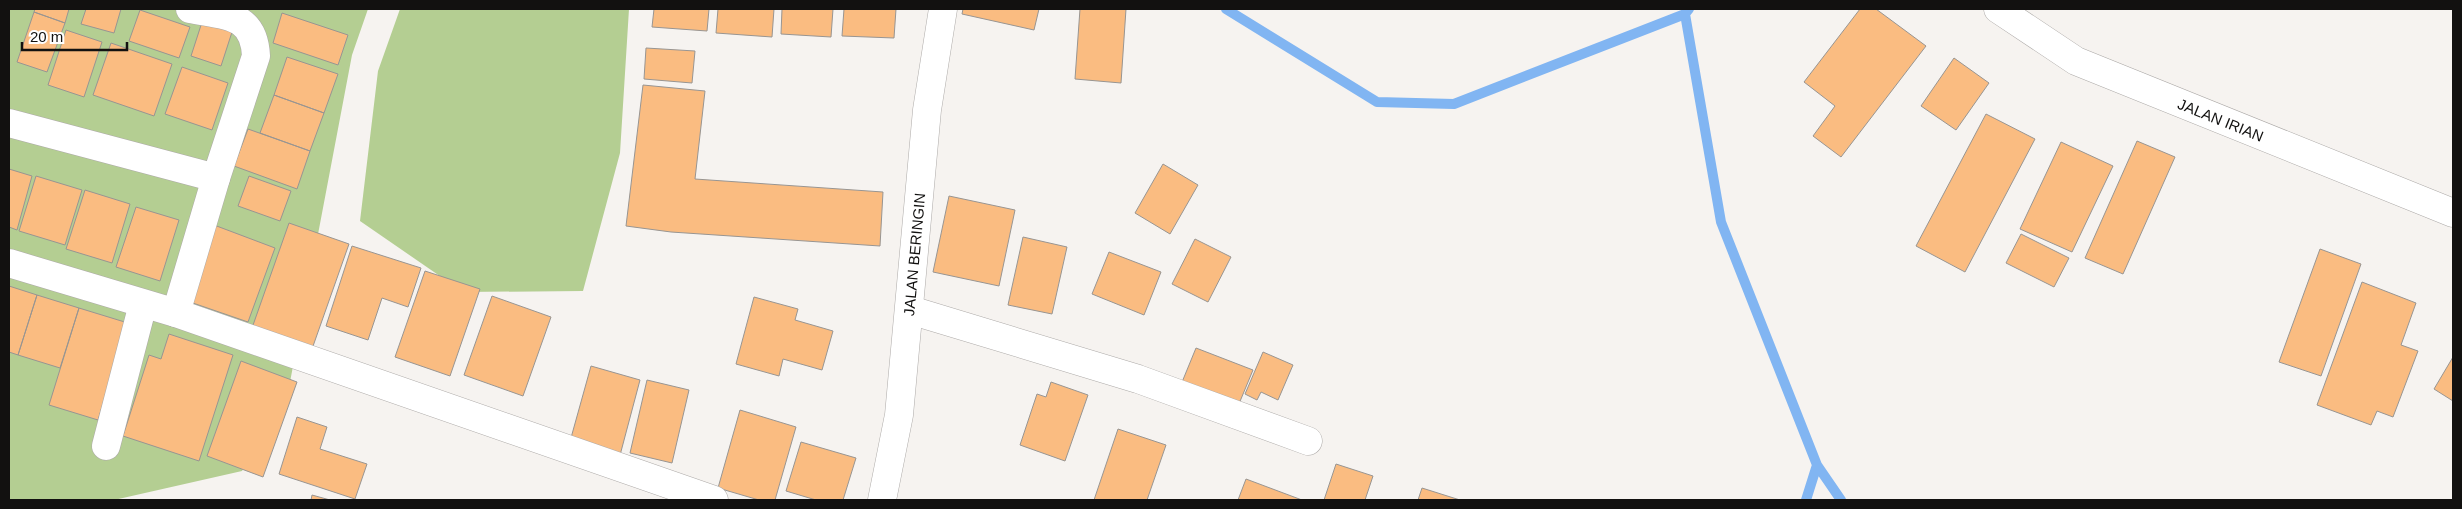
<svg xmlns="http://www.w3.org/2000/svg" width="2462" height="509" font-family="Arial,sans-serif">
	<rect width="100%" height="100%" fill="#f6f3f0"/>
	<path fill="#b4ce92" d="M9,9h359l-16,46 -62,327 -48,89 -128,29h-105z
		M400,9h229l-9,144 -37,138 -120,1 -103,-71 18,-150z"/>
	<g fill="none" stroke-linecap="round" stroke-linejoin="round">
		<path stroke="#81b5f2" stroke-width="10" d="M1226,9l151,93 77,2 231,-90 4,-5
			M1685,14l36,208 96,243 -11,35
			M1817,465l24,35"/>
	</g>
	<path fill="#fabc81" stroke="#989592" d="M35,9h34l-4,14 -31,-11z
		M86,9h35l-7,24 -33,-9z
		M654,9h55l-2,22 -55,-4z
		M718,9h56l-2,28 -56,-4z
		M782,9h51l-2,28 -50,-3z
		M844,9h52l-2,29 -52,-2z
		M963,9h76l-5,21 -72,-16z
		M1080,9h46l-5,74 -46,-4z
		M1860,9h16l50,37 -85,111 -28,-21 22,-30 -31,-24z
		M140,10l50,17 -11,31 -50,-17z
		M34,12l31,11 -18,49 -30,-10z
		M282,13l66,22 -10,30 -65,-22z
		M203,19l30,10 -12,37 -30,-10z
		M66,30l36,12 -18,55 -36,-12z
		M111,43l61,21 -18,52 -61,-21z
		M646,48l49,3 -3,32 -48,-4z
		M287,57l51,17 -14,39 -50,-18z
		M1954,58l35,25 -33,47 -35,-24z
		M182,67l46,16 -16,47 -47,-16z
		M643,85l62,6 -10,88 188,13 -3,54 -209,-14 -45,-6z
		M274,95l50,18 -14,38 -50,-18z
		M1986,114l49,25 -70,133 -49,-26z
		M248,129l62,22 -13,38 -63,-23z
		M2137,141l38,16 -52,117 -38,-16z
		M2061,142l52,24 -41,86 -52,-23z
		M1163,164l35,21 -28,49 -35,-21z
		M9,169l23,7 -15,54 -8,-3z
		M36,176l46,14 -17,55 -46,-14z
		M249,176l42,15 -11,30 -42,-15z
		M85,190l45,14 -18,59 -46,-14z
		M949,196l66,14 -16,76 -66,-14z
		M136,207l43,13 -19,61 -44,-14z
		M289,223l60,21 -37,105 -60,-21z
		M214,225l61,23 -27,74 -61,-21z
		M2021,234l48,24 -15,29 -48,-24z
		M1023,237l44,10 -15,67 -44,-9z
		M1195,239l36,18 -23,45 -36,-18z
		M352,246l69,22 -13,39 -26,-9 -14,42 -42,-14z
		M2320,249l41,15 -40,112 -42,-14z
		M1109,252l52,20 -17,43 -52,-21z
		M425,271l55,18 -30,87 -55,-19z
		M2362,282l54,21 -15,42 17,6 -25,66 -16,-6 -6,14 -54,-20z
		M9,286l28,9 -19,60 -9,-3z
		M37,295l42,13 -19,60 -42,-13z
		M492,296l59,21 -28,79 -59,-21z
		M754,297l44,12 -3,11 38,11 -11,39 -39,-11 -4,17 -43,-12z
		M79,308l49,15 -30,97 -49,-15z
		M169,334l64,21 -34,106 -76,-25 26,-81 12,4z
		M1196,348l57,22 -17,41 -56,-24z
		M1263,352l30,13 -15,35 -17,-8 -4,8 -12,-6z
		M2453,357v44l-19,-12z
		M241,361l56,21 -34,95 -56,-21z
		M591,366l49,14 -21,79 -50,-14z
		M647,380l42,10 -17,73 -42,-10z
		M1051,382l37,13 -23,66 -45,-16 17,-51 9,3z
		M740,410l56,17 -21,73h-16l-41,-12z
		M297,417l30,10 -7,22 47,15 -12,35 -76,-25z
		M1118,429l48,16 -19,55h-53z
		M801,442l55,16 -13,42h-27l-30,-9z
		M1336,464l37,12 -8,24h-41z
		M1246,479l56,21h-64z
		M1422,488l38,12h-42z
		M312,495l18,5h-19z"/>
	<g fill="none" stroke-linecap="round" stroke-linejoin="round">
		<defs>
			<g id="minor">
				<path d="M9,123l207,55"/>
				<path d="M9,263l167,50 538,187"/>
				<path d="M910,310l228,69 170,62"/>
				<path d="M176,313l40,-135 40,-122c-2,-43 -31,-40 -66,-47"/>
				<path d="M106,446l37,-142"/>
				<path id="s1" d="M882,500l17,-85 28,-305 16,-101"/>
			</g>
			<g id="major">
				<path id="s2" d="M1998,9l78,52 377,152"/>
			</g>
		</defs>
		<use href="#minor" stroke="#adaaa8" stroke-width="29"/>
		<use href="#major" stroke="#adaaa8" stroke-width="29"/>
		<use href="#minor" stroke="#fff" stroke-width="28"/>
		<use href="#major" stroke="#fff" stroke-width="28"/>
	</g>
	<g text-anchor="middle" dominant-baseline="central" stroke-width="4" stroke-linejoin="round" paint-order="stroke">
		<g font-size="15" fill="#121110" stroke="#fff">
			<text stroke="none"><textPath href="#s2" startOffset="250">JALAN IRIAN</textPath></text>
			<text stroke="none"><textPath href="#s1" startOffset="248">JALAN BERINGIN</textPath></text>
		</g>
	</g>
	<rect width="2462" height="509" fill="none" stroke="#121110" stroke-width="20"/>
	<path d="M22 42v8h105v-8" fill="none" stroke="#121110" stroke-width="2.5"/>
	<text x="30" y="42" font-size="15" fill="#121110" stroke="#ffffff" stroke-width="4" paint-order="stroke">20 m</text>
</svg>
